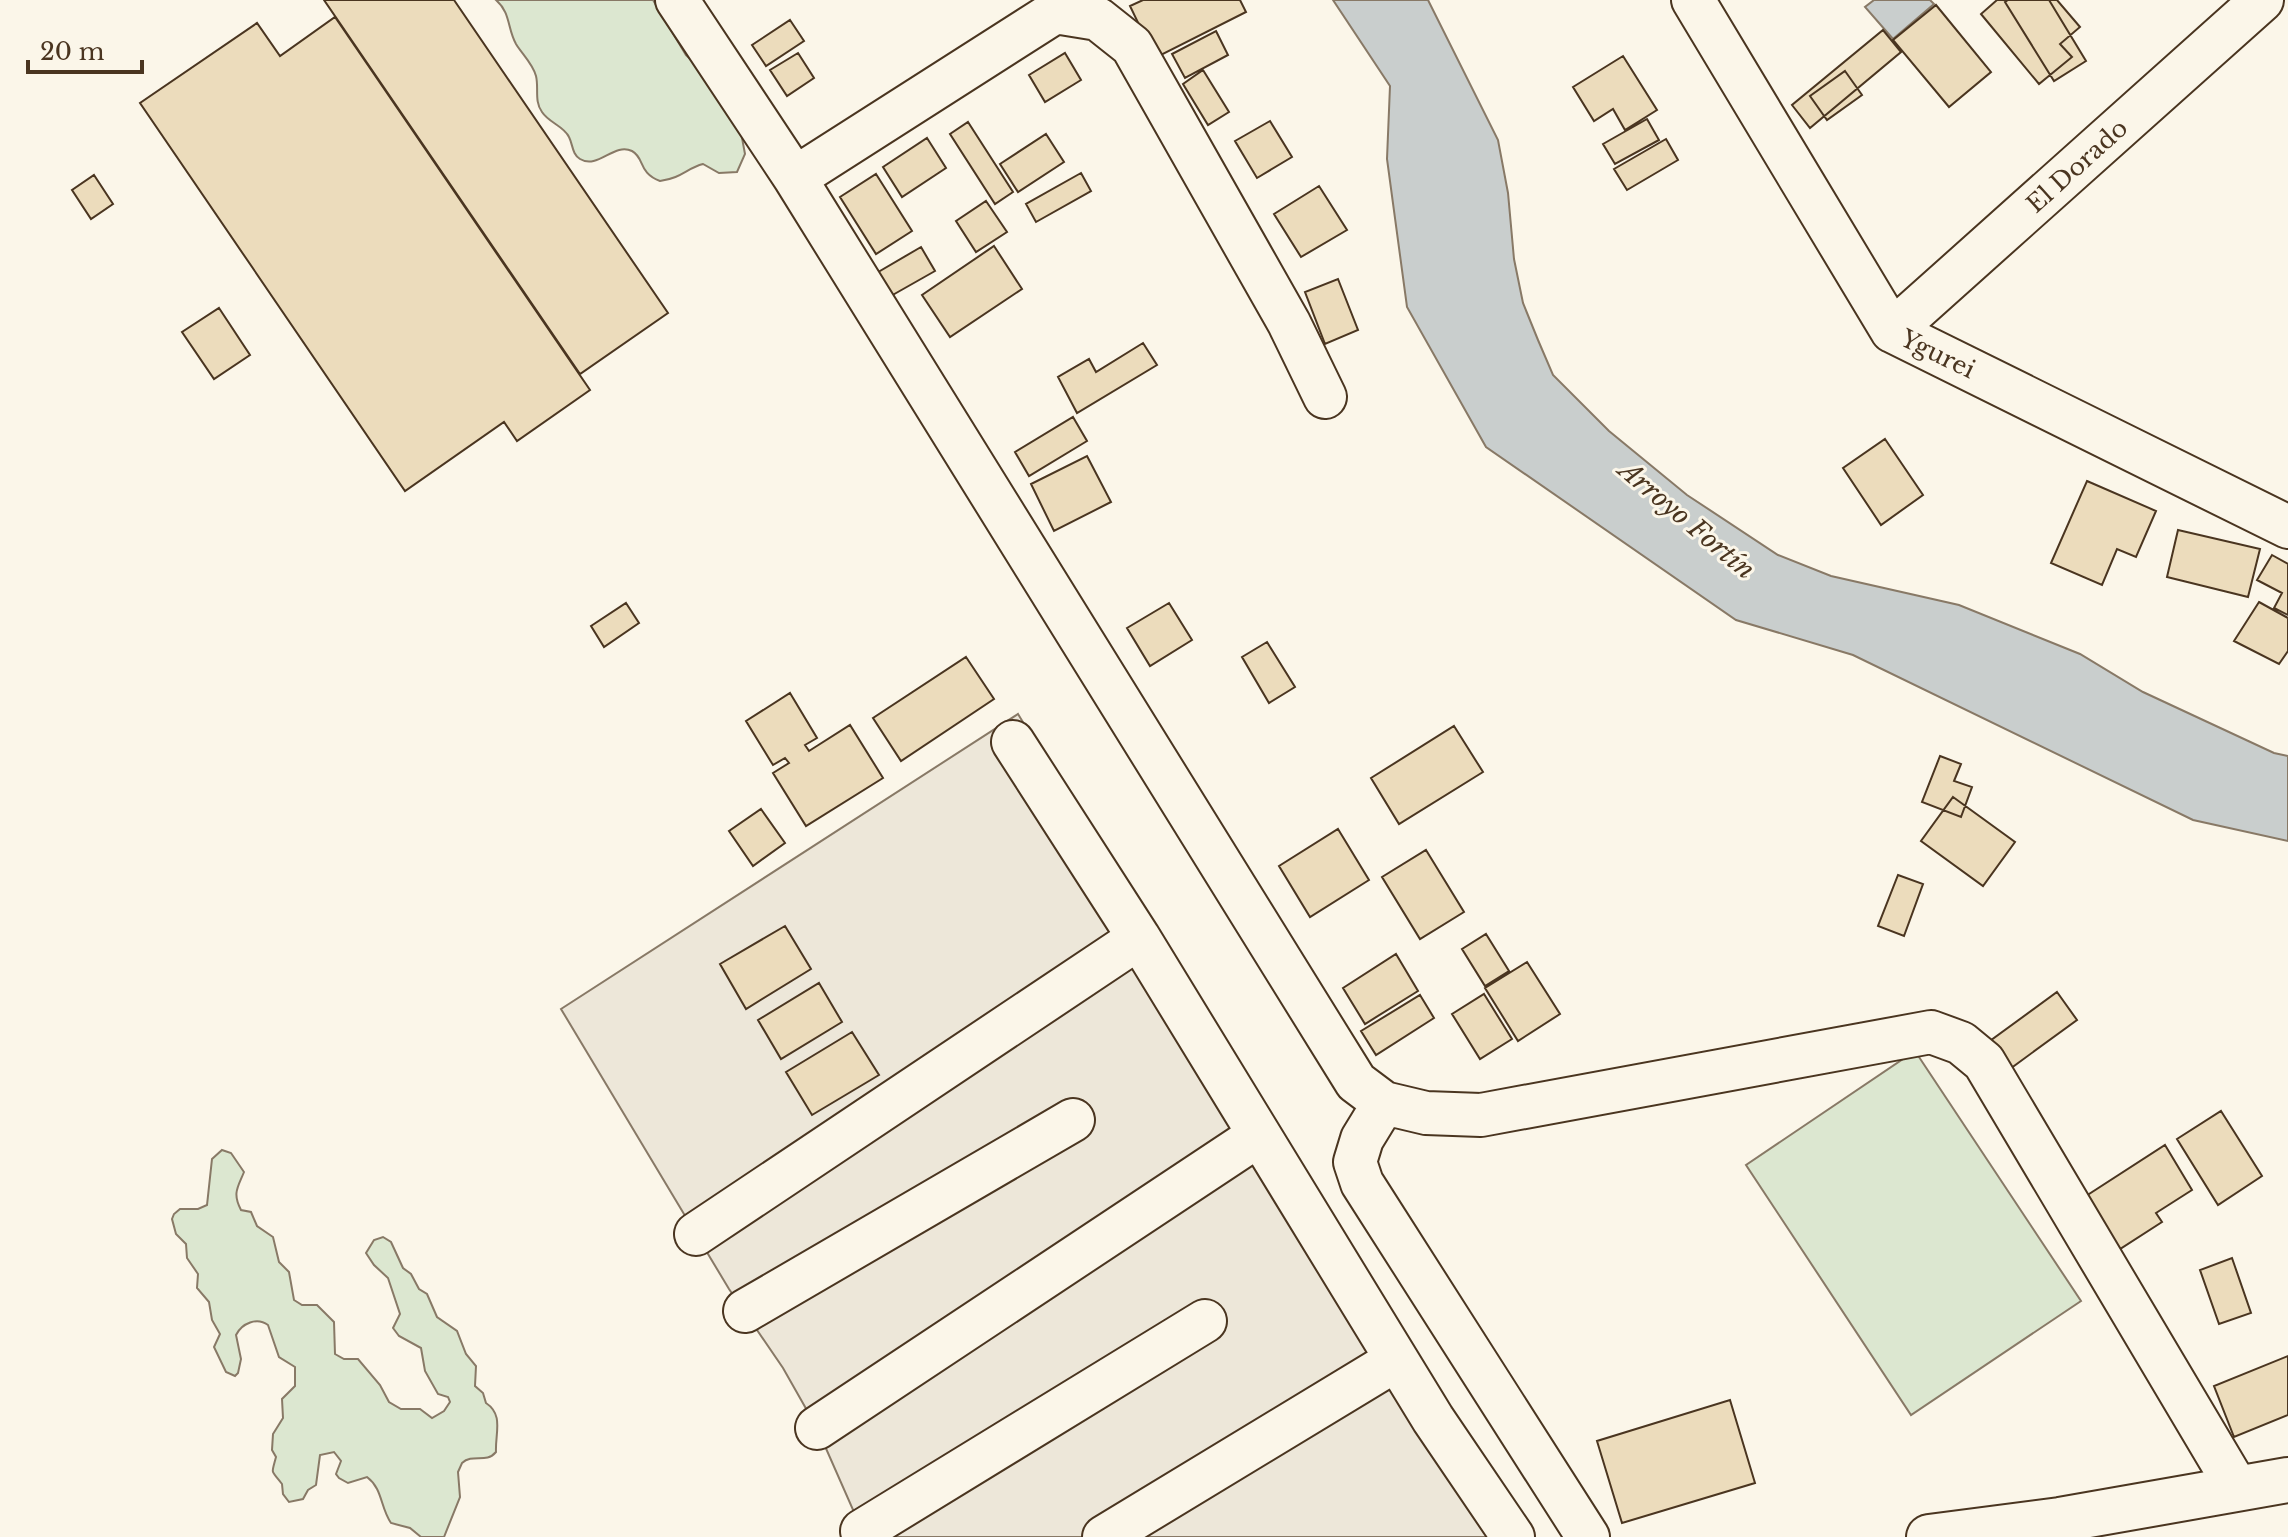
<svg xmlns="http://www.w3.org/2000/svg" width="2288" height="1537" font-family="'Libre Baskerville',serif">
	<rect width="100%" height="100%" fill="#fbf6e9"/>
	<path fill="#dce7d0" stroke="#887966" stroke-width="2" d="M496,0h157l33,55 21,19 33,53 5,27 -8,18 -18,1 -16,-9c-16,4 -21,14 -43,17 -22,-8 -15,-23 -28,-30 -18,-9 -34,19 -52,8 -8,-5 -7,-14 -11,-22 -5,-11 -20,-14 -27,-25 -8,-11 -3,-24 -6,-36 -3,-12 -14,-22 -20,-32 -9,-16 -5,-31 -20,-44z
		M1915,1051l166,250 -170,114 -165,-250z
		M222,1150l9,3 13,19c-6,15 -12,21 -3,38l10,2 6,14 16,11 6,25 10,10 5,28 8,5h15l17,17 1,32 9,5h14l22,26 9,17 12,7h19l12,9 12,-7 6,-9 -2,-5 -10,-3 -13,-23 -4,-23 -22,-12 -6,-8 7,-14 -12,-36 -14,-13 -8,-12 8,-13 9,-3 8,5 12,26 8,6 8,15 8,5 10,23 20,14 9,23 10,12 -1,20 8,7 3,10c18,12 9,30 10,49 -10,12 -23,1 -34,11l-4,9 2,25 -16,40h-23l-11,-9 -19,-5c-11,-16 -8,-34 -24,-46l-19,6 -9,-5 -3,-4 5,-13 -7,-9 -14,3 -4,30 -8,5 -5,9 -14,3 -6,-8 -1,-10c-11,-15 -11,-8 -6,-27l-4,-7 1,-16 10,-16 -1,-19 13,-13v-19l-16,-10 -11,-32c-11,-8 -26,-2 -32,10l5,24 -3,14 -3,3 -9,-4 -12,-25 6,-13 -8,-14 -3,-18 -12,-14 1,-14 -11,-16 -1,-14 -10,-10 -4,-15 2,-5 6,-5h18l9,-4 5,-46z"/>
	<path fill="#ede7d9" stroke="#887966" stroke-width="2" d="M1018,714l501,823h-654l-48,-109 -34,-60 -54,-79 -168,-280z"/>
	<path fill="#c9cecd" stroke="#887966" stroke-width="2" d="M1333,0h95l70,140 10,53 6,66 9,44 15,37 15,35 56,56 78,64 91,60 53,21 128,29 121,49 63,38 131,61 14,3v85l-95,-21 -340,-165 -117,-35 -250,-173 -79,-140 -20,-148 3,-73z
		M1874,0h56l4,4 -41,35 -28,-32z"/>
	<path fill="#ecdcbc" stroke="#4a3520" stroke-width="2" d="M324,0h130l214,313 -88,61z
		M1143,0h97l6,12 -91,46 -25,-52z
		M1997,0h60l23,27 -20,17 12,13 -33,27 -58,-70z
		M2008,0h41l37,61 -32,20 -49,-79z
		M1936,5l55,67 -42,35 -56,-67z
		M335,17l255,373 -73,51 -13,-19 -99,69 -265,-388 117,-80 23,33z
		M790,20l14,21 -38,25 -14,-21z
		M1883,30l18,22 -91,76 -18,-23z
		M1216,31l12,24 -43,23 -13,-24z
		M798,53l16,25 -27,18 -17,-26z
		M1065,53l16,27 -36,22 -16,-27z
		M1623,56l34,54 -32,20 -12,-21 -19,12 -21,-34z
		M1203,70l26,42 -21,13 -25,-41z
		M1845,71l17,24 -35,25 -17,-24z
		M1647,119l12,21 -44,24 -12,-20z
		M1270,121l22,36 -35,21 -22,-37z
		M968,122l45,70 -18,12 -45,-70z
		M1046,134l18,28 -46,30 -18,-28z
		M927,138l19,30 -44,29 -19,-30z
		M1666,139l12,21 -51,30 -13,-21z
		M1081,173l10,18 -55,31 -10,-18z
		M876,174l36,57 -36,23 -36,-57z
		M94,175l19,29 -22,15 -19,-29z
		M1319,186l28,44 -46,27 -27,-43z
		M986,201l21,31 -31,20 -20,-31z
		M994,246l28,43 -72,48 -28,-42z
		M921,247l14,24 -53,30 -14,-23z
		M1338,279l20,51 -33,14 -20,-52z
		M219,308l31,47 -36,24 -32,-47z
		M1143,343l14,22 -80,48 -19,-36 31,-18 7,13z
		M1073,417l14,24 -58,35 -14,-24z
		M1885,439l38,56 -42,30 -38,-57z
		M1087,456l24,46 -57,29 -23,-47z
		M2087,481l69,30 -20,46 -19,-8 -15,36 -51,-22z
		M2178,530l82,19 -12,48 -81,-20z
		M2272,555l16,9v51l-14,-7 8,-15 -25,-13z
		M2259,602l29,16v33l-9,13 -45,-23z
		M626,603l13,20 -35,24 -13,-21z
		M1169,603l23,37 -42,26 -23,-38z
		M1267,642l28,45 -26,16 -27,-46z
		M966,657l28,42 -93,62 -28,-43z
		M790,693l27,45 -12,7 4,6 41,-26 33,53 -77,48 -33,-53 16,-10 -4,-5 -12,7 -27,-44z
		M1454,726l29,46 -84,52 -28,-46z
		M1940,756l21,8 -7,17 18,6 -11,30 -39,-15z
		M1953,797l62,45 -32,44 -62,-45z
		M761,809l24,34 -32,23 -24,-35z
		M1338,829l31,51 -59,37 -31,-51z
		M1426,850l38,62 -44,27 -38,-62z
		M1898,875l25,9 -19,52 -26,-10z
		M785,926l26,43 -65,40 -26,-45z
		M1486,934l23,37 -24,15 -23,-37z
		M1396,954l22,37 -53,33 -22,-36z
		M1527,962l33,52 -42,27 -33,-53z
		M819,983l23,39 -61,37 -23,-39z
		M2057,992l20,28 -74,54 -20,-28z
		M1484,994l28,45 -32,20 -28,-45z
		M1420,995l14,23 -58,37 -15,-24z
		M852,1032l27,43 -67,40 -26,-43z
		M2221,1111l41,65 -44,29 -41,-66z
		M2165,1145l27,45 -36,23 6,9 -42,27 -34,-53z
		M2232,1258l19,55 -32,11 -19,-54z
		M2288,1356v59l-54,22 -20,-51z
		M1730,1400l25,83 -133,40 -25,-82z"/>
	<g fill="none" stroke-linecap="round" stroke-linejoin="round">
		<defs>
			<path id="minor" d="M677,0l118,178 561,904 28,21 -22,36 -7,23 7,21 226,354
				M1693,0l199,331 396,196
				M795,178l260,-166 43,7 34,27 157,277 36,74
				M1892,331l370,-331
				M1013,742l126,196 294,481 80,118
				M1384,1103l42,10 55,2 450,-83 30,11 23,19 253,426
				M696,1234l443,-296
				M745,1311l328,-191
				M817,1428l442,-293
				M862,1531l343,-210
				M1104,1537l292,-177"/>
			<path id="major" d="M1929,1537l131,-17 228,-40"/>
		</defs>
		<use href="#minor" stroke="#4a3520" stroke-width="46"/>
		<use href="#major" stroke="#4a3520" stroke-width="48"/>
		<use href="#minor" stroke="#fbf6e9" stroke-width="42"/>
		<use href="#major" stroke="#fbf6e9" stroke-width="44"/>
	</g>
	<g text-anchor="middle" dominant-baseline="central" stroke-width="6" stroke-linejoin="round" paint-order="stroke">
		<g font-size="24" fill="#4a3520" stroke="#fbf6e9">
			<text transform="translate(2077 166) rotate(-42)">El Dorado</text>
			<text transform="translate(1938 354) rotate(26)">Ygurei</text>
		</g>
		<g font-size="26" font-style="italic" fill="#4a3520" stroke="#fbf6e9">
			<text transform="translate(1687 520) rotate(40)">Arroyo Fortín</text>
		</g>
	</g>
	<path d="M28 60v12h114v-12" fill="none" stroke="#4a3520" stroke-width="4"/>
	<text x="40" y="60" font-size="24" fill="#4a3520" stroke="#fbf6e9" stroke-width="6" paint-order="stroke">20 m</text>
</svg>
